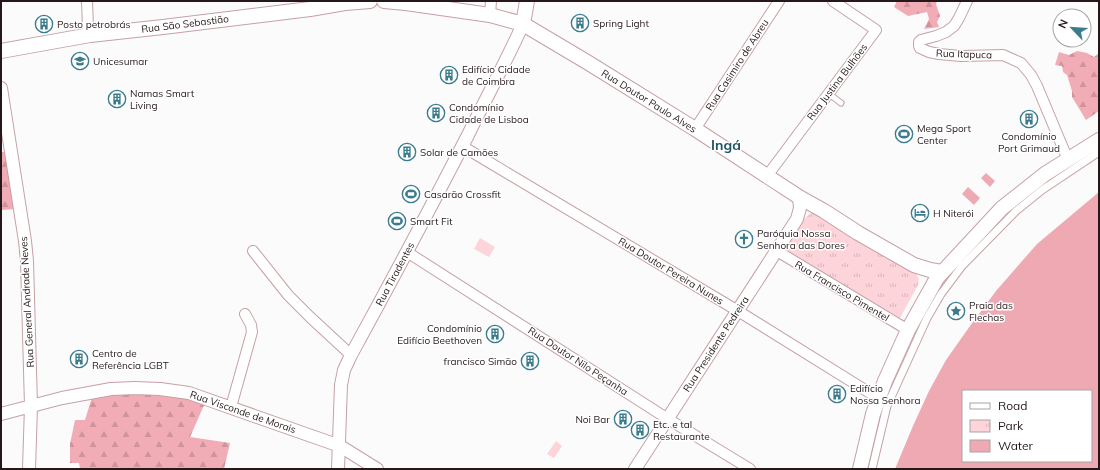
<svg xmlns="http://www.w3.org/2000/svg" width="1100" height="470" font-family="Mulish,sans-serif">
	<defs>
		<pattern id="forest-firs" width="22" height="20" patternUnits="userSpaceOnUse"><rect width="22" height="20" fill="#f2acb6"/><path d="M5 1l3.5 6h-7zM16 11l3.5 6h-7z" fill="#cf939c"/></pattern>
		<pattern id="park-tufts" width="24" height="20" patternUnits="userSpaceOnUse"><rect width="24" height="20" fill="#fdd4d9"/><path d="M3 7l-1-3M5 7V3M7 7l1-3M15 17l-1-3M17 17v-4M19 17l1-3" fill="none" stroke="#d9b5ba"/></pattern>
	</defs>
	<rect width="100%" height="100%" fill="#fbfbfb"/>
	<path fill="url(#forest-firs)" d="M897,1h40l-1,3 4,12 -3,6 2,5 -15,2 5,-10 -2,-7 -19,4 -14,-9z
		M1077,51l10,2 7,4 5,-4v58l-13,9 -14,-23v-6l-5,-16 -4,-3 -1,-6 -7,-1 4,-13 10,3z
		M1,152h5l10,57 -15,1z
		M131,386l74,17 -15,34 40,6 -6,26h-144l-1,-6h-9v-19l5,-24h10l7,-23z"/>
	<path fill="url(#park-tufts)" d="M811,213l8,2 97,58 3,6 -1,6 -18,33 -115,-68 19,-31z"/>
	<path fill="#fdd4d9" d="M480,238l15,9 -6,10 -15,-8z
		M556,441l6,5 -8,12 -7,-4z"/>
	<path fill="#eea9b3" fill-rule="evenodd" d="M986,173l9,8 -5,6 -9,-9z
		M968,187l12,11 -6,7 -12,-11z
		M1099,192v277h-204l18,-43 16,-35 17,-31 24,-34 26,-35 41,-47zM963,391h128v70h-128z"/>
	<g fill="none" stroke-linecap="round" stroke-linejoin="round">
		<defs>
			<path id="service" d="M828,93l13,10"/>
			<path id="pedestrian" d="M872,469l15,-63 40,-88 14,-24 21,-28 54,-55 26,-21 57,-38"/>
			<path id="minor" d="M87,1l1,27 2,7
				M967,1l-8,17 -5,8 -8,6 -10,4 -15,4 -2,2v4l1,2 9,4 10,2 22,2 42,-1 18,8 10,12 6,11 31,74
				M490,15l1,-14
				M695,129l84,-128
				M462,146l276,165 140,87
				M767,176l109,-146 -43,-29
				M253,251l35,44 22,22 41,38
				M777,251l131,79
				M407,252l261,167 82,50
				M231,407l21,-75 -1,-7 -6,-11"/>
			<path id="tertiary" d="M1,88l24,153 2,20 4,145 -2,63
				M1,414l61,-16 49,-9 24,-1 25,1 29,4 151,53 37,23
				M338,469l3,-84 3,-15 7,-15c40,-73 79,-146 117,-220 18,-37 38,-73 55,-111
				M635,469l162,-250 3,-11 -1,-11"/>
			<path id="secondary" d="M384,1l22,2 84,12 33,9 64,38 108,67 104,68 25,14 34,22 56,32 16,5 12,2
				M523,24l4,-23
				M1,51l89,-16 73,-8 147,-18 35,-6 25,-2
				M860,469l13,-55 12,-33 23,-51 29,-52 65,-70 43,-34 54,-34"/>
		</defs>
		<use href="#service" stroke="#c6a0a5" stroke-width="7"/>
		<use href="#pedestrian" stroke="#c6a0a5" stroke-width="9"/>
		<use href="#minor" stroke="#c6a0a5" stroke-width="12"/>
		<use href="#tertiary" stroke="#c6a0a5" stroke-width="14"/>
		<use href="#secondary" stroke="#c6a0a5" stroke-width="16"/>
		<use href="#service" stroke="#fff" stroke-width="5"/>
		<use href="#pedestrian" stroke="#fff" stroke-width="7"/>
		<use href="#minor" stroke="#fff" stroke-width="10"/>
		<use href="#tertiary" stroke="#fff" stroke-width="12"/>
		<use href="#secondary" stroke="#fff" stroke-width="14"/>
	</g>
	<defs>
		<symbol id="building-ring" viewBox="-11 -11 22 22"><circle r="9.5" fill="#fff" stroke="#3a7b8e" stroke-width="1.5"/><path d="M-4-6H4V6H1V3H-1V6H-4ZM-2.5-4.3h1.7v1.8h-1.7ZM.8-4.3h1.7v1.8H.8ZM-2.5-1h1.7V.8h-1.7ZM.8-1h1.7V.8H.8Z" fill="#3a7b8e"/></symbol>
		<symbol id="university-ring" viewBox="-11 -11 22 22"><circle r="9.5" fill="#fff" stroke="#3a7b8e" stroke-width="1.5"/><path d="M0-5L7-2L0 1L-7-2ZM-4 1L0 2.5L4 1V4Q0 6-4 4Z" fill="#3a7b8e"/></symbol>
		<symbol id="stadium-ring" viewBox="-11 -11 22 22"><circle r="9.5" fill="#fff" stroke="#3a7b8e" stroke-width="1.5"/><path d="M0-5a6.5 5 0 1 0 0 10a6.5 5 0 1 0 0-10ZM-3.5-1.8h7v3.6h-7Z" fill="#3a7b8e"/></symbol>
		<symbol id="hotel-ring" viewBox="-11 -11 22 22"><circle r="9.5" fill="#fff" stroke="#3a7b8e" stroke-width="1.5"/><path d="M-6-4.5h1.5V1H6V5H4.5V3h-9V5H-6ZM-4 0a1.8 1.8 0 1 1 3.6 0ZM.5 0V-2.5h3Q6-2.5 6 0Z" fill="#3a7b8e"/></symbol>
		<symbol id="church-ring" viewBox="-11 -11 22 22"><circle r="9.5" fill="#fff" stroke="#3a7b8e" stroke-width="1.5"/><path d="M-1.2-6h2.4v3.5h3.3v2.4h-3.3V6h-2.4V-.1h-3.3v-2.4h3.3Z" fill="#3a7b8e"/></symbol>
		<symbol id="sight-ring" viewBox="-11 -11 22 22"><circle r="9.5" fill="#fff" stroke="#3a7b8e" stroke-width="1.5"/><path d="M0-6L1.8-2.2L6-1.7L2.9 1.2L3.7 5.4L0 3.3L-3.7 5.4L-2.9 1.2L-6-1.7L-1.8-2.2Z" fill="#3a7b8e"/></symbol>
	</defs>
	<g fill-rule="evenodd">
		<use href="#building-ring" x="570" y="13" width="20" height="20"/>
		<use href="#building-ring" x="34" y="14" width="20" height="20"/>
		<use href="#university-ring" x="70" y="51" width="20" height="20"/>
		<use href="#building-ring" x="439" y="65" width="20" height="20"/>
		<use href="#building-ring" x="107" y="89" width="20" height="20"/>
		<use href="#building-ring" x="426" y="103" width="20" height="20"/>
		<use href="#building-ring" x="1019" y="109" width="20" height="20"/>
		<use href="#stadium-ring" x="894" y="124" width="20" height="20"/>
		<use href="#building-ring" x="397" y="142" width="20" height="20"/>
		<use href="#stadium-ring" x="401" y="184" width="20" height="20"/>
		<use href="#hotel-ring" x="910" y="203" width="20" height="20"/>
		<use href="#stadium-ring" x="387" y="211" width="20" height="20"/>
		<use href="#church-ring" x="734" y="229" width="20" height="20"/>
		<use href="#sight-ring" x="946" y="301" width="20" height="20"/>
		<use href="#building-ring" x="485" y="324" width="20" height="20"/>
		<use href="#building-ring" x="69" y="349" width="20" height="20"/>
		<use href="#building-ring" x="520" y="351" width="20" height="20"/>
		<use href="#building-ring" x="827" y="384" width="20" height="20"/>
		<use href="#building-ring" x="613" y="409" width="20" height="20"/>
		<use href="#building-ring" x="630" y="420" width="20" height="20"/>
	</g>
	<g text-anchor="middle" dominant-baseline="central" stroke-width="3" stroke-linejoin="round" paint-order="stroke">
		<g font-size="10" fill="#26181a" stroke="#fff" text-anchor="start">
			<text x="593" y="23">Spring Light</text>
			<text x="57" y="24">Posto petrobrás</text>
			<text x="93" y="61">Unicesumar</text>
			<text x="462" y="69">Edifício Cidade<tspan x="462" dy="12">de Coimbra</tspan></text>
			<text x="130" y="93">Namas Smart<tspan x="130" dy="12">Living</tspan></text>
			<text x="449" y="107">Condomínio<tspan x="449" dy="12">Cidade de Lisboa</tspan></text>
			<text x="917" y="128">Mega Sport<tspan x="917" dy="12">Center</tspan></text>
			<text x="1029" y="136" text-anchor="middle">Condomínio<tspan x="1029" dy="12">Port Grimaud</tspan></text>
			<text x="420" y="152">Solar de Camões</text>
			<text x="424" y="194">Casarão Crossfit</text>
			<text x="933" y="213">H Niterói</text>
			<text x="410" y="221">Smart Fit</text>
			<text x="757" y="233">Paróquia Nossa<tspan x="757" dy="12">Senhora das Dores</tspan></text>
			<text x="969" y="305">Praia das<tspan x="969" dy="12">Flechas</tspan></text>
			<text x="482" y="328" text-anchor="end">Condomínio<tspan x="482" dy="12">Edifício Beethoven</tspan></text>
			<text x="92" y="353">Centro de<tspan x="92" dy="12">Referência LGBT</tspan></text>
			<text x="517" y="361" text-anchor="end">francisco Simão</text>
			<text x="850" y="388">Edifício<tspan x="850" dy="12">Nossa Senhora</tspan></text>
			<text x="610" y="419" text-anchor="end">Noi Bar</text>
			<text x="653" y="424">Etc. e tal<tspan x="653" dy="12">Restaurante</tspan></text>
		</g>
		<g font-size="10" fill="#26181a" stroke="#fff">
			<text transform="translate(185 24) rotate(-7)">Rua São Sebastião</text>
			<text transform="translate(964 54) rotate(2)">Rua Itapuca</text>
			<text transform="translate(737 65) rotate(-57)">Rua Casimiro de Abreu</text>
			<text transform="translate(837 82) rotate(-53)">Rua Justina Bulhões</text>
			<text transform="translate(649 101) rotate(32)">Rua Doutor Paulo Alves</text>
			<text transform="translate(671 271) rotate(31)">Rua Doutor Pereira Nunes</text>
			<text transform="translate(395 274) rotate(-62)">Rua Tiradentes</text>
			<text transform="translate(842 291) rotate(31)">Rua Francisco Pimentel</text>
			<text transform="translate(27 302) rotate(-93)">Rua General Andrade Neves</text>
			<text transform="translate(716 344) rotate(-57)">Rua Presidente Pedreira</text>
			<text transform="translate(578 361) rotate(33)">Rua Doutor Nilo Peçanha</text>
			<text transform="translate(243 412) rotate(19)">Rua Visconde de Morais</text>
		</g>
		<g font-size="14" font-weight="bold" fill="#1f5463" stroke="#fff">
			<text x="726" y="145">Ingá</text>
		</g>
	</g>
	<rect width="1100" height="470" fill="none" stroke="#26181a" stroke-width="4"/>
	<rect x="962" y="390" width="130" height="72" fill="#ffffff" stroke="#a8a3a3"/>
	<rect x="970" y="403" width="20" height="6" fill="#ffffff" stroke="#a8a3a3"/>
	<text x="998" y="410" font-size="12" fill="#26181a">Road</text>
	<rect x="970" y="420" width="20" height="12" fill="url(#park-tufts)" stroke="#a8a3a3"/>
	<text x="998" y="430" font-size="12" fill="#26181a">Park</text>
	<rect x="970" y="440" width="20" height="12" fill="#eea9b3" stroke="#a8a3a3"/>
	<text x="998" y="450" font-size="12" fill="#26181a">Water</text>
	<g transform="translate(1072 28) rotate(295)"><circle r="19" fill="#ffffff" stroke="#a8a3a3"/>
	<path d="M0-3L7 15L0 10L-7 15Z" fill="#3a7b8e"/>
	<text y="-6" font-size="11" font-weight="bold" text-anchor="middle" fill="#26181a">N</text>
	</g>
</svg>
